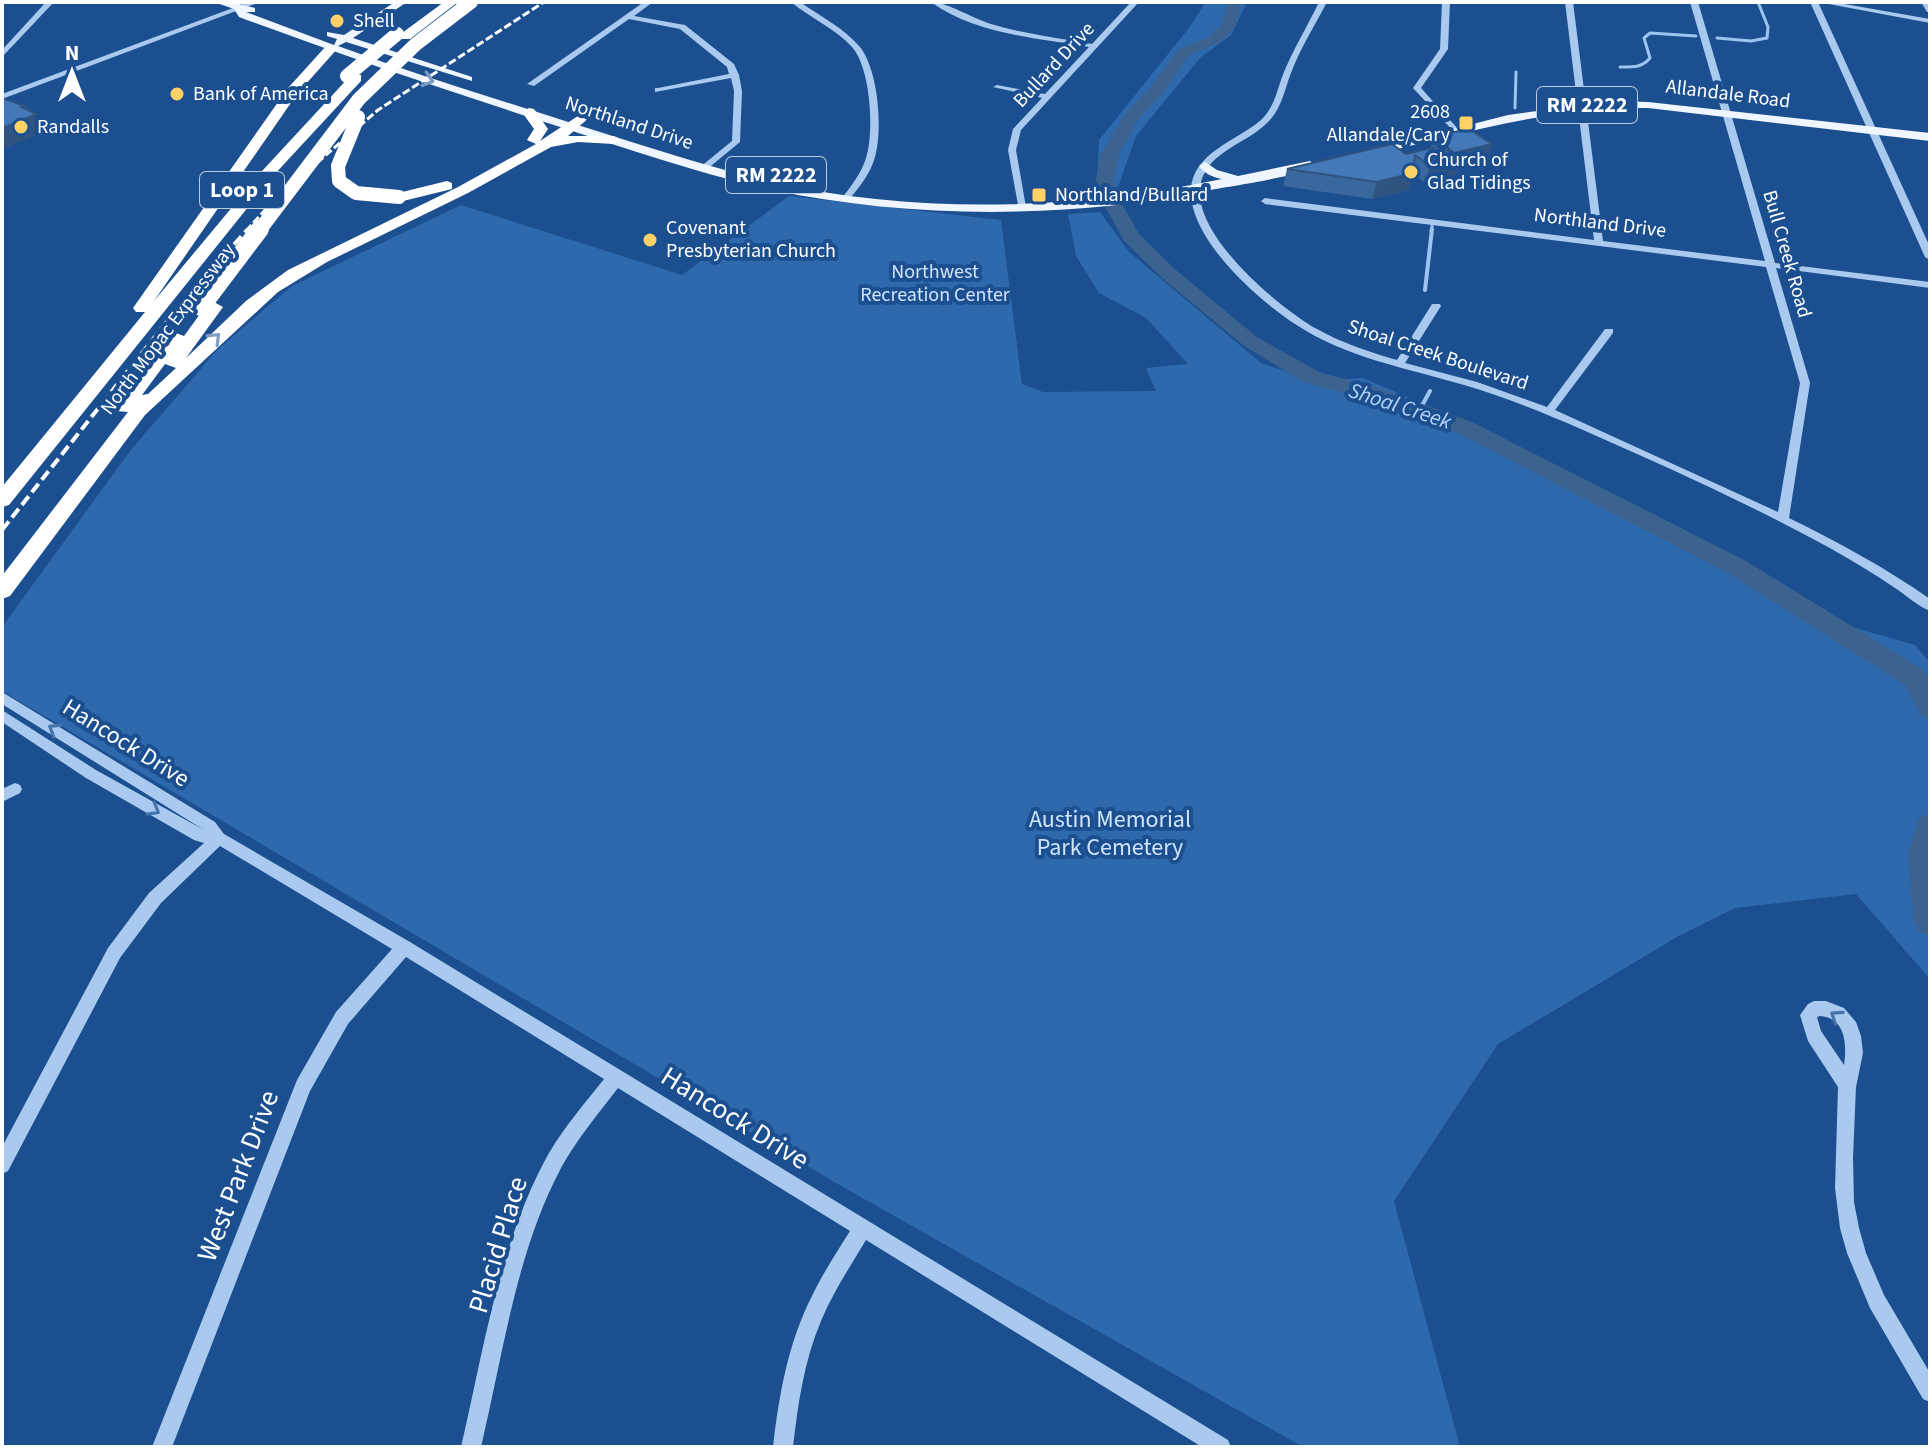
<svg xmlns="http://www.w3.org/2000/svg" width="1932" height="1449" font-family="'Source Sans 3',sans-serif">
	<rect width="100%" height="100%" fill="#1b4f8f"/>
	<path fill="#2e69ad" d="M1206,2h41l-16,33 -31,23 -64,78 -18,51 -21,2 2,-49 90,-112z
		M789,196l212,24 21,164 21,8 113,-1 -10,-23 42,-4 -42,-46 -47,-25 -23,-37 -8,-42 32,-2 28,39 133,112 54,18 48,-3 133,57 241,132 80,50 98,28 15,18v316l-74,-85 -121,14 -58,29 -179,107 -104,157 66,246h-157l-467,-264 -834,-492v-64l128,-176 88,-102 74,-63 169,-81 221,70z"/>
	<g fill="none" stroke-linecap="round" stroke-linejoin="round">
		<path stroke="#9cc4f0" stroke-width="3" d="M1717,38l34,3 16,-3 1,-11 -10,-25
			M1620,67c12,0 22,1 30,-9l-6,-20 6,-5 46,3
			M1515,108l1,-36
			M1431,231l1,-5"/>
		<path stroke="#9cc4f0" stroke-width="4" d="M1425,290l7,-61
			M1419,411l11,-20"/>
		<path fill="#3c6290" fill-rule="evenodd" d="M1227,2h14l-6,25 -16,16 -30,12 -26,38 -24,25 -20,36 -5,25 4,18 21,37 38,37 80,66 62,35 62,17 91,33 274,139 179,110 5,10v37l-10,-3 -15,-30 -177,-112 -272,-141 -91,-33 -62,-17 -60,-37 -80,-66 -39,-38 -24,-44 -4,-18 5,-25 25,-41 25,-26 28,-38 30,-12 14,-14z
			M1930,814v122l-11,-4 -5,-10 -6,-68 11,-37z"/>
		<path fill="#a9c9ee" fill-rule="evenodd" d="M46,2h8l-52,55v-7z
			M249,2h11l-258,97v-5z
			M644,2h9l-19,14 51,9 49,39 5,11 3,16 -2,51 -34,28 -7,-2 33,-27 2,-50 -3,-13 -76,14v-4h3l71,-14 -2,-7 -47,-38 -51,-10 -95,67 -7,-2z
			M791,2h9c20,14 44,26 60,45 19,24 24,88 13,116 -5,14 -15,25 -24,37l-7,-2c9,-12 18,-23 23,-37 10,-26 6,-93 -13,-114 -17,-19 -42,-29 -61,-45z
			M931,2c16,0 43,17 60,22 33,10 68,14 101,20l39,-42h8l-118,128 -5,20 10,57 -8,-2 -10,-55 5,-21 29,-31 -49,-11 4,-2 48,9 44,-47c-52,-9 -114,-13 -158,-45z
			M1319,2h8c-12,23 -27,47 -36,71 -7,18 -9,35 -23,49 -20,21 -59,29 -67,60 -13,50 78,126 116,147 25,14 52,23 80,31l35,-56h8l1,2 -36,57 72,19 70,25 58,-78h8v4l-58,77 223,102 22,-129 -34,-116 -501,-63 -4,-3 4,-3 329,42 -29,-238h8l30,239 162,20 -75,-259h8l77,261 155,19v6l-154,-20 34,115 -21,135c49,24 97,50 141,81v12c-13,-5 -24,-16 -35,-23 -22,-15 -44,-28 -67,-41 -79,-43 -163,-81 -245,-117 -39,-17 -78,-33 -119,-45 -57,-17 -118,-27 -169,-61 -37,-24 -106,-85 -104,-134 1,-37 47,-50 70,-70 14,-13 16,-31 23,-48 10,-24 24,-47 35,-70z
			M1442,2h8l-2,47 -27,39 38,42v4h-3l-43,-46 27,-39z
			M1810,2h23l97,17v4l-112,-21 112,245v13l-5,-3z
			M1921,2h8l1,10h-3z
			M2,692l213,130 9,12 186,108 818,498 3,7h-29l-336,-207c-16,27 -33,52 -45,81 -17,40 -23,83 -28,126h-20c6,-52 15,-104 39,-151 11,-23 25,-44 38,-65l-232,-143c-20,26 -41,51 -57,80 -45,85 -58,186 -80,279h-20c23,-98 38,-205 88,-294 16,-27 36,-50 55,-74l-198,-122 -58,67 -38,67 -138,356h-20l145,-367 39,-68 56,-63 -172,-103 -59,57 -41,55 -112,213 -6,3v-27l106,-199 41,-55 55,-50 -10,-3 -108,-62 -84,-56v-12l94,60 108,60 -202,-126z
			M15,783l5,2 2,4 -2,4 -18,9v-13z
			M1814,1001h12l18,7 12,14 5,14 2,17 -7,34 -3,71 1,44 5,26 7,25 18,42 46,78v29l-7,-3 -53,-91 -23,-55 -7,-25 -5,-40 3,-101 -30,-46 -8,-26 8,-11zM1820,1016c26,2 27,29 24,49l-23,-34 -4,-14z"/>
		<path fill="#f0f6ff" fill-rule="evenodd" d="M214,2h17l24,6v4h-9l88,33 3,-6 -10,-3v-4l17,3 51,-33h12l-54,36 119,39v4l-126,-39 -8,4c74,27 149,50 224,74 70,22 139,45 209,62 147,33 305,28 451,-3 -10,-2 -17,-5 -23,-13l6,-4 12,8 21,6 72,-15 6,4c-16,12 -87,21 -111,26 -136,28 -295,28 -432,-1 -74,-16 -147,-42 -219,-65 -106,-34 -211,-69 -315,-108l-5,-8z
			M1613,101l35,1 282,31v8l-282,-33c-96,-1 -186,25 -279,48l-6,-4 145,-37z"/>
		<path fill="#fff" fill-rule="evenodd" d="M444,2h14l-48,37h-8v-6z
			M327,45l11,3 -41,46 -143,207 109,-131 88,-95h10v6l-88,95 -264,329 -7,2v-20l143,-175h-9l-3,-4 155,-220z
			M529,108l5,1 14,20 -8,12 44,-29 7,4 -23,20h46l7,4 -7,4 -36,-2 -27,5 -83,46 -141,69 -49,30 -133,123 -135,181 -8,3v-23l126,-164 -12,-1 -2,-4 56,-73 6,-1 8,3 24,-33 6,-1 9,5 -37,51 60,-57 42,-31 170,-83 78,-43 -9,-4 7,-11 -12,-17zM165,364l11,4 -28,26 -6,1z
			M447,181l5,2v6l-53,13 -8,-5 3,-3z"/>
		<path stroke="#fff" stroke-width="3" stroke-dasharray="8 3" stroke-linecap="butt" d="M246,231l29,-32 103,-89 166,-108"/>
		<path stroke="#fff" stroke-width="4" stroke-dasharray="11 5" stroke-linecap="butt" d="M2,530l182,-230 64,-71"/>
		<path stroke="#fff" stroke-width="14" d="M347,76l50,-42
			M358,117l-20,49 1,15 17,12 43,4
			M259,231l100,-132 57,-55 55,-42"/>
		<path stroke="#fff" stroke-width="18" d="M201,307l59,-78"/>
	</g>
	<path fill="#3a679d" d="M1434,136l58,8 -5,17 -29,7 -3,8 -30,7 -12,-9 -5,16 -36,9 -89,-13 4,-17 119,-15 25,-6z"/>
	<path fill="#305480" d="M25,106l7,11 5,-3 10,17 -45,18v-21l19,-21z
		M1492,144l-5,17 -29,7 -3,8 -30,7 5,-17 21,-4 3,-9z
		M1413,173l-5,17 -36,9 5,-17z"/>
	<path fill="#4478b7" stroke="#305480" stroke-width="2" d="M2,98l23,8 -4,1 16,7 -35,14z
		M1469,129l23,15 -38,9 -20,-17z
		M1392,144l14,10 35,-8 19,13 -30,7 -15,-11 -2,18 -36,9 -90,-13z"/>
	<defs><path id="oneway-chevron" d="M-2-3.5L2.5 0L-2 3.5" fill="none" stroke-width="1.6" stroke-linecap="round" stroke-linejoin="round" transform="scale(2)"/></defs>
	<use stroke="#7b9ac1" href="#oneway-chevron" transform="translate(428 80) rotate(17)"/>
	<use stroke="#829ec1" href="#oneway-chevron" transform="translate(215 338) rotate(-45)"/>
	<g stroke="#4674ac">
		<use href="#oneway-chevron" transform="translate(54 729) rotate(-148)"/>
		<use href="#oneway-chevron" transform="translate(154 810) rotate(30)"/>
		<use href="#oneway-chevron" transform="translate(1836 1016) rotate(-146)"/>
	</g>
	<g fill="#ffd166" stroke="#1b4f8f" stroke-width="3">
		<circle cx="337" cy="21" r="8"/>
		<circle cx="177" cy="94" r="8"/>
		<rect x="1458" y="115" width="16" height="16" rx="4"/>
		<circle cx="21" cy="127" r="8"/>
		<circle cx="1411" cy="172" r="8"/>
		<rect x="1031" y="187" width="16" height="16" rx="4"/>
		<circle cx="650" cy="240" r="8"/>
	</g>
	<g text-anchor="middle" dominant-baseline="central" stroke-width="8" stroke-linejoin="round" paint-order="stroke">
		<g font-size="20" fill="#fff" stroke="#1b4f8f" text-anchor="start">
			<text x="353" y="21">Shell</text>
			<text x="193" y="94">Bank of America</text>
			<text x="1450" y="112" text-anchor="end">2608<tspan x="1450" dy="23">Allandale/Cary</tspan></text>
			<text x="37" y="127">Randalls</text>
			<text x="1427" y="160">Church of<tspan x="1427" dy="23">Glad Tidings</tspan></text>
			<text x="1055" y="195">Northland/Bullard</text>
			<text x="666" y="228">Covenant<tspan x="666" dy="23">Presbyterian Church</tspan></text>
		</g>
		<g font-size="20" fill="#fff" stroke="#1b4f8f">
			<text transform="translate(1054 65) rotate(-47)">Bullard Drive</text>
			<text transform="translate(1728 94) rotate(7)">Allandale Road</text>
			<text transform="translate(629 123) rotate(18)">Northland Drive</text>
			<text transform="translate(1600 223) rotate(7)">Northland Drive</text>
			<text transform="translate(1787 254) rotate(74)">Bull Creek Road</text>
			<text transform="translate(168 329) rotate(-53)">North Mopac Expressway</text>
			<text transform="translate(1438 355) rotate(18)">Shoal Creek Boulevard</text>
		</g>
		<g font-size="20" fill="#cfe3fa" stroke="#1b4f8f">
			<text x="935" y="272">Northwest<tspan x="935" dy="23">Recreation Center</tspan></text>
		</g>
		<g fill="#1b4f8f" stroke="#bbcadd" stroke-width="2">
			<rect x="1537" y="87" width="100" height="36" rx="6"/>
			<rect x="726" y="157" width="100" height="36" rx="6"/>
			<rect x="200" y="172" width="84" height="36" rx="6"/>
		</g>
		<g font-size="22" font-weight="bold" fill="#fff">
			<text x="1587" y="105">RM 2222</text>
			<text x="776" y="175">RM 2222</text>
			<text x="242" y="190">Loop 1</text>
		</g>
		<g font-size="22" font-style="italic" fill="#b5d3f5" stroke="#1b4f8f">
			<text transform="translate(1400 406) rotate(18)">Shoal Creek</text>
		</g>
		<g font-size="24" fill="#fff" stroke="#1b4f8f">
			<text transform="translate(126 743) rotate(32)">Hancock Drive</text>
		</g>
		<g font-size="24" fill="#cfe3fa" stroke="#1b4f8f">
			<text x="1110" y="819">Austin Memorial<tspan x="1110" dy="28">Park Cemetery</tspan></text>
		</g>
		<g font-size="28" fill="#fff" stroke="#1b4f8f">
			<text transform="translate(735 1118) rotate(32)">Hancock Drive</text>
			<text transform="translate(238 1176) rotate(-69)">West Park Drive</text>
			<text transform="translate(498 1245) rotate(-73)">Placid Place</text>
		</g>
	</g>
	<rect width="1932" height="1449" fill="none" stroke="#ffffff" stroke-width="8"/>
	<g transform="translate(72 72)" stroke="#1b4f8f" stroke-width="6" paint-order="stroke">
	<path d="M0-6L14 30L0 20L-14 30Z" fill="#ffffff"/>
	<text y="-12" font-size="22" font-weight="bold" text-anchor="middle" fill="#ffffff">N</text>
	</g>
</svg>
